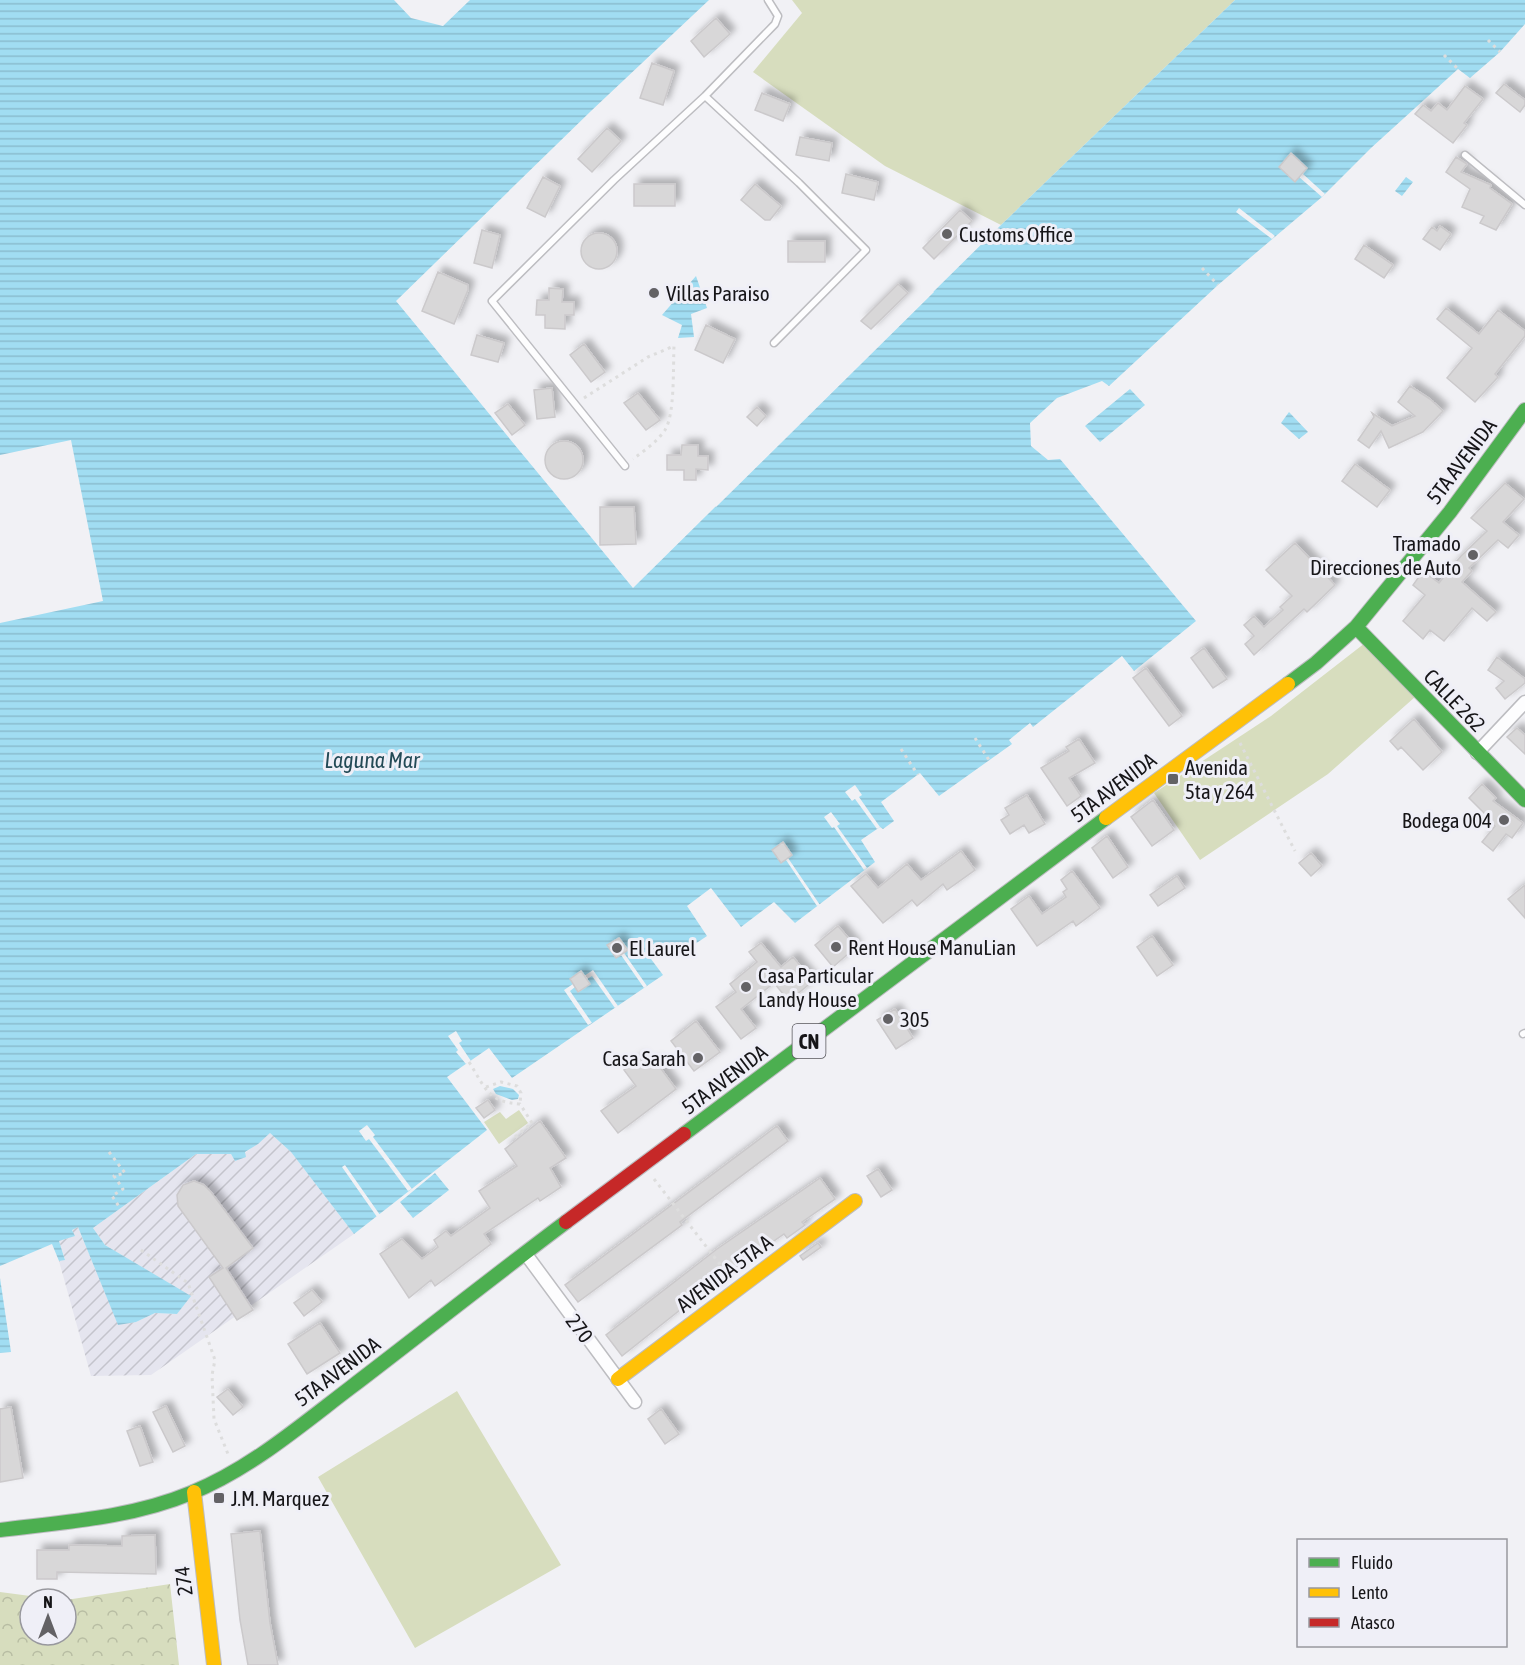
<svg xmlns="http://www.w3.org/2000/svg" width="1525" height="1665" font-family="'Asap Condensed',sans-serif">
	<defs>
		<pattern id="industrial-furrows" width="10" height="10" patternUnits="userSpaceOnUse" patternTransform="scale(1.5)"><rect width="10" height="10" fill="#e5e5ef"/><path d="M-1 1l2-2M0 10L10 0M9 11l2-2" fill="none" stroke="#c4c4cc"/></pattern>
		<pattern id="forest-crowns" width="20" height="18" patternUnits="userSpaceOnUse" patternTransform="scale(1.5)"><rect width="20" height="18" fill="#d7ddbe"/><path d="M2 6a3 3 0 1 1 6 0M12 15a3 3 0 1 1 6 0" fill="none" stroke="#b8bda3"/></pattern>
		<pattern id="water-rules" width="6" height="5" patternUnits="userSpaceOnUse" patternTransform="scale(1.5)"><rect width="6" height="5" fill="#a1ddf2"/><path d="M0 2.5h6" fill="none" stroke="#8abdcf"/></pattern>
		<filter id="shadow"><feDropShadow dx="5.5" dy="-5.5" stdDeviation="3" flood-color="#0004"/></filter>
	</defs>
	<rect width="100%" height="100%" fill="#f1f1f5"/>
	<path fill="url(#industrial-furrows)" d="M270,1133l21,19 63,82 -203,141 -60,1 -32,-115 6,-2 -6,-18 15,-5 -2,-7 6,-2 40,97 18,-2 19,-9 22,1 13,-18 -85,-51 -12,-17 103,-74h35l4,7z"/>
	<path fill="#d7ddbe" d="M792,0h443l-234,225 -116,-59 -132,-94 49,-59z
		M1365,643l50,54 -87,77 -128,86 -46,-67 117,-77z
		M519,1110l9,13 -29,21 -15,-22 16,-10 6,7z
		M457,1391l104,174 -146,83 -97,-171z"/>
	<path fill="url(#forest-crowns)" d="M170,1584l9,81h-179v-73l53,7h-23v36h36v-35z"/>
	<path fill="url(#water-rules)" d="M0,0h394l17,18 32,8 27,-26h239l-118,111 -195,190 237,287 368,-363 234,-225h290v24l-25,28 -30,26 -12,-9 -87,79 -49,49 -104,88 -109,101 -7,-5 -45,17 -27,25 1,23 17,14 12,-1 136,162 -62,50 -12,-15 -89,71 -3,-4 -21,17 3,4 -73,52 -19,-23 -39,29 13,19 -11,8 -3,-2 -19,13 14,22 -80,61 -21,-21 -33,25 -30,-39 -24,18 20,30 -21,14h-8l-6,-6 -21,15 12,16 -151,103 -23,-30 -42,29 40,53 -133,104 -63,-82 -21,-19 -12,11 -13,8 1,5 -11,4 -4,-7h-35l-103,74 12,17 86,51 -14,18 -22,-1 -19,9 -18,3 -40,-98 -6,3 3,6 -16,5 6,19 -6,1 -7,-17 -52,22v-643l103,-22 -32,-161 -71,15z
		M1406,177l7,5 -11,14 -7,-5z
		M696,276l11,32 -16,6 3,23 -16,1 4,-13 -20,-10z
		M1130,389l15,16 -45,37 -15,-16z
		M1289,412l19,20 -9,7 -18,-16z
		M500,1086l13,3 6,6 -1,4 -6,1 -16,-6 -3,-5z
		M435,1173l14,17 -36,28 -13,-16z
		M0,1278l11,74 -11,1z"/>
	<path fill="#f1f1f5" d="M1291,153l16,15 -4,6 22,20 -3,3 -23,-20 -4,5 -16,-15z
		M1239,208l36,28 -3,3 -36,-27z
		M931,290l3,2 -218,215 -2,-2z
		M855,785l7,10 -3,2 21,30 -3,2 -22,-30 -3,2 -7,-9z
		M831,812l9,12 -3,2 30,42 -3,2 -30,-43 -2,1 -8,-11z
		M783,842l9,13 -4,3 32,47 -3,1 -31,-46 -14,-10z
		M619,938l8,12 -3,3 23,33 -3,2 -23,-33 -5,3 -9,-13z
		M593,970l25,36 -3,2 -23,-32 -5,3 3,5 -11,8 -4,-5 -5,4 22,32 -4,2 -24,-35 9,-6 -3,-5 11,-8 3,5z
		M456,1031l6,10 -3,2 12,18 -5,3 -10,-12 2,-2 -10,-14z
		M367,1125l8,10 -2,2 39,52 -4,2 -39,-52 -3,2 -7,-10z
		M345,1165l35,50 -3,2 -35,-50z"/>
	<path fill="#d8d7d8" stroke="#cbc9cb" stroke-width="1.5" filter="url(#shadow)" d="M716,18l14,16 -26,23 -13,-16z
		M652,63l22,8 -11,34 -23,-7z
		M1504,84l21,16v5l-5,7 -24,-19z
		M1465,86l18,13 -19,24 3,2 -14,18 -38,-29 8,-9 8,6 7,-8 9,7z
		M762,93l28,11 -7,17 -28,-11z
		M607,128l14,13 -29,31 -14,-13z
		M800,137l32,6 -3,18 -33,-6z
		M1291,153l16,15 -12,14 -16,-15z
		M1456,157l11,7 -6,8 30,13 -1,3 22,16 -16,26 -16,-7 4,-7 -22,-9 8,-18 -24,-17z
		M846,174l32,8 -4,18 -32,-7z
		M543,177l17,9 -15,31 -18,-9z
		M634,184h41v22h-41z
		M755,184l26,22 -11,14h-5l-24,-20z
		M960,210l12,11 -38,38 -11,-11z
		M1440,226l11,8 -11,16 -17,-11 9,-12 5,4z
		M482,230l18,5 -8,33 -18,-5z
		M581 251a18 18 0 1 1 36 0a18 18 0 1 1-36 0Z
		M788,241h37v21h-37z
		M1364,245l29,20 -9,13 -29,-19z
		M438,272l30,13v5l-14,34 -32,-13z
		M898,284l10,9 -37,36 -10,-8z
		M549,288l14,1 -1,13h12v13h-9v14l-20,-1v-13h-9l1,-15h12z
		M1446,308l33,26 19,-24 27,21v5l-30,38 3,3 -23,25 -28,-24 25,-30 -35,-29z
		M706,325l29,14 -12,24 -28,-13z
		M477,335l27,8 -6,19 -27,-7z
		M584,344l21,28 -14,10 -21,-27z
		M1410,386l20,13 13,12 -20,21 -34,16 -8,-17 -12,17 -11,-8 16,-23 -2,-4 20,13 23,-10 -17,-14z
		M552,388l3,29 -18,2 -3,-29z
		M638,393l22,27 -14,10 -22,-27z
		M508,404l17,21 -13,10 -17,-22z
		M757,407l9,9 -9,10 -10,-9z
		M545 460a19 19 0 1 1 38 0a19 19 0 1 1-38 0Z
		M682,445h16v11h10v14l-12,-1v11h-12v-10h-17v-15h14z
		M1355,464l35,26 -13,17 -35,-26z
		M1505,483l19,16 -21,23 16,13 -11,13 -10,-8 -29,28 3,3 -10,11 34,30 -9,9 -15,-13 -28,33 -14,-11 -7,9 -20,-18 22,-26 -12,-10 10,-14 16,12 22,-27 26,-25 -16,-13z
		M600,507h34l2,37 -36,1z
		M1295,543l40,42 -28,27 -3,-3 -50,46 -9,-11 9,-8 -10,-11 10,-9 10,11 19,-17 -3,-3 12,-11 -26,-26z
		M1204,648l23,31 -14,9 -22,-30z
		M1497,657l28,22v4l-20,16 -9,-11 8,-7 -16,-11z
		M1146,668l36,48 -13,10 -36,-48z
		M1414,719l28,33 -19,18 -22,-23 -3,3 -8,-9z
		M1517,728l8,7v19l-18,-17z
		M1079,739l16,24 -26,15 12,18 -14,10 -26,-38 28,-17 -3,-4z
		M1482,784l14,14 -3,3 30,22 -11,15 -6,-4 -13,17 -11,-9 13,-16 -9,-7 2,-2 -19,-19z
		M1027,795l18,29 -16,9 -5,-8 -14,9 -9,-14 8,-5 -4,-7z
		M1153,800l21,30 -22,16 -21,-29z
		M1107,836l21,31 -15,11 -21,-30z
		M783,842l9,13 -11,8 -9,-13z
		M961,851l14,19 -28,20 -4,-6 -26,22 -5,-6 -29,23 -32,-37 15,-12 12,14 29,-24 14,16z
		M1311,853l11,13 -11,10 -12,-13z
		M1072,871l28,37 -24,18 -3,-5 -36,25 -26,-37 18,-13 13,18 24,-17 -3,-5 4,-3 -6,-9z
		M1177,876l8,12 -27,18 -8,-11z
		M1525,885v33l-17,-19z
		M838,926l18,21 -23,20 -18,-22z
		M1152,936l21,29 -16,11 -20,-29z
		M619,938l9,12 -12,8 -9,-13z
		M761,943l20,24 12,-10 20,24 -24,20 -15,-18 -33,26 15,19 -15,11 -25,-32 20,-15 -6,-8 27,-22 -8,-10z
		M581,971l9,13 -12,8 -8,-13z
		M895,1009l18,29 -17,11 -19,-29z
		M696,1021l24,31 -26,19 -23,-30z
		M640,1058l8,10 8,-6 20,27 -58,44 -17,-22 35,-25 -12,-16z
		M488,1100l7,10 -11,8 -8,-10z
		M540,1121l26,37 -16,10 11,19 -21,14 -2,-3 -54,36 7,10 -56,42 -4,-6 -22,18 -29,-44 22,-15 20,20 16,-12 -4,-7 12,-9 5,5 39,-28 -11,-17 38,-25 -12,-17z
		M777,1126l11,15 -108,81 2,3 -104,77 -13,-17z
		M878,1169l14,21 -11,7 -14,-21z
		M820,1178l15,21 -33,23 3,3 -18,13 -3,-4 -65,45 -97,77 -16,-21 111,-86z
		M194,1181l10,4 7,7 42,56 -27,20 27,42 -16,10 -28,-43 14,-9 -45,-62 -1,-11 6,-10z
		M818,1243l3,4 -18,13 -3,-4z
		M312,1290l10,12 -18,14 -10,-13z
		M320,1323l20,30 -33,21 -19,-30z
		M228,1389l15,18 -10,8 -16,-18z
		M166,1406l19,40 -12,6 -20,-40z
		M11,1407l12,71 -23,4v-73z
		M661,1409l18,25 -14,10 -17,-25z
		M140,1426l13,36 -13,4 -13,-35z
		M260,1531l10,92 8,42h-30l-8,-45 -9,-86z
		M155,1535l1,39 -99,-2v7h-20v-29h32v-5l53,1v-10z"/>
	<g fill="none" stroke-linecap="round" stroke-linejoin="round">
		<defs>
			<path id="lane" d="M705,96l94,87 67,67 -92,93
				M1465,155l60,50
				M625,466l-133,-165 122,-121 91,-84 70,-72 3,-8 -10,-16
				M1523,1034l2,-1"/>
			<path id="street" d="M1477,753l48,-51
				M525,1253l110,149"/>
			<path id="fast" d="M1356,627l169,173
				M1288,684l28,-21 40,-36 94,-115 75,-102
				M684,1134l422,-316
				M0,1530c64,-8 131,-12 191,-37 59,-24 109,-67 159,-105 72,-55 144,-112 216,-166"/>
			<path id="slow" d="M1106,818l182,-134
				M618,1379l237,-178
				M194,1492l20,173"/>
			<path id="jam" d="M566,1222l118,-88"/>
		</defs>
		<use href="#lane" stroke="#bdbdc1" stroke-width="9"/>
		<use href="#street" stroke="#bdbdc1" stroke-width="15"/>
		<use href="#fast" stroke="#bdbdc1" stroke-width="16"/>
		<use href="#slow" stroke="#bdbdc1" stroke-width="16"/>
		<use href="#jam" stroke="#bdbdc1" stroke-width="16"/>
		<path stroke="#ddd" stroke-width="3" stroke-dasharray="3 4.5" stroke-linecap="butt" d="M1488,40l12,12
			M1444,55l14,14
			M1202,268l16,17
			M584,398l64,-41 26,-11c-1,21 1,68 -9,84 -8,12 -21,21 -32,29
			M975,738l14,22
			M1240,743l55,108
			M901,749l17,26
			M469,1062c16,25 18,40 51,42l14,22
			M486,1087l15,-5 16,4 4,7 -1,11
			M515,1137l17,-14
			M109,1152l16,21 -11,3 9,13 -11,7 8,12
			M654,1179l75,97
			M141,1250l47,33 27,77 -3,15 2,44 14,35"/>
		<use href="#lane" stroke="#fdfdfe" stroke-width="6"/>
		<use href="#street" stroke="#fdfdfe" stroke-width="12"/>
		<use href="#fast" stroke="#4caf50" stroke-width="14"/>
		<use href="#slow" stroke="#ffc107" stroke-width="14"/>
		<use href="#jam" stroke="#c62828" stroke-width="14"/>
	</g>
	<g fill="#636265" stroke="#efeff7" stroke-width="2">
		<circle cx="947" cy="234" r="6"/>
		<circle cx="654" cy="293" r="6"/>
		<circle cx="1473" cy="555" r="6"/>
		<rect x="1167" y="773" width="12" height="12" rx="3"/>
		<circle cx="1504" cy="820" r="6"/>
		<circle cx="836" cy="947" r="6"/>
		<circle cx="617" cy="948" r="6"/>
		<circle cx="746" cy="987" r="6"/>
		<circle cx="888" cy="1019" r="6"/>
		<circle cx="698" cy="1058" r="6"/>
		<rect x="213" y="1492" width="12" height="12" rx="3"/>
	</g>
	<g text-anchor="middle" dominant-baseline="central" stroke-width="6" stroke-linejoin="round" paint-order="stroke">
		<rect fill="#efeff7" stroke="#57565b" stroke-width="1.5" x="792.5" y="1024" width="33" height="34" rx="4.5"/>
		<g font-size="20" font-weight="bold" fill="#161518">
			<text x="809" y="1041">CN</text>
		</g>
		<g font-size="21" fill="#161518" stroke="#efeff7" text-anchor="start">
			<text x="959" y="234">Customs Office</text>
			<text x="666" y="293">Villas Paraiso</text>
			<text x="1461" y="543" text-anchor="end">Tramado<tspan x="1461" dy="24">Direcciones de Auto</tspan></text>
			<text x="1185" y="767">Avenida<tspan x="1185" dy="24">5ta y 264</tspan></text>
			<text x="1492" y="820" text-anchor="end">Bodega 004</text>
			<text x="848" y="947">Rent House ManuLian</text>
			<text x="629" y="948">El Laurel</text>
			<text x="758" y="975">Casa Particular<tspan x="758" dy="24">Landy House</tspan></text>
			<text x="900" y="1019">305</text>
			<text x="686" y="1058" text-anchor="end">Casa Sarah</text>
			<text x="231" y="1498">J.M. Marquez</text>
		</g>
		<g font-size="21" fill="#161518" stroke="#efeff7">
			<text transform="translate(1461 461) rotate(-53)">5TA AVENIDA</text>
			<text transform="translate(1455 700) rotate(46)">CALLE 262</text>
			<text transform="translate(1113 787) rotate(-37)">5TA AVENIDA</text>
			<text transform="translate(724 1079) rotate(-37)">5TA AVENIDA</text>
			<text transform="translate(724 1273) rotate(-37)">AVENIDA 5TA A</text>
			<text transform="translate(580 1328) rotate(53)">270</text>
			<text transform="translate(337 1371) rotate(-37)">5TA AVENIDA</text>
			<text transform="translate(183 1581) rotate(-97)">274</text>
		</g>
		<g font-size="22" font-style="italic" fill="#234a56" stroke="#efeff7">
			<text x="372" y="760">Laguna Mar</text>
		</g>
	</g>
	<rect x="1297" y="1539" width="210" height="108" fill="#efeff7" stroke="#98989e" stroke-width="1.5"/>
	<rect x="1309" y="1558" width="30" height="9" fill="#4caf50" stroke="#98989e" stroke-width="1.5"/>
	<text x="1351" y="1569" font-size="18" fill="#161518">Fluido</text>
	<rect x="1309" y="1588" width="30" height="9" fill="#ffc107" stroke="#98989e" stroke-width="1.5"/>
	<text x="1351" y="1599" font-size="18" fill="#161518">Lento</text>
	<rect x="1309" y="1618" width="30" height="9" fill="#c62828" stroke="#98989e" stroke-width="1.5"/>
	<text x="1351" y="1629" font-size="18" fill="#161518">Atasco</text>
	<g transform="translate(48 1617)"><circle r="28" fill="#efeff7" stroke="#98989e" stroke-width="1.5"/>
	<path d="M0-4.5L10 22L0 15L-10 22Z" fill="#636265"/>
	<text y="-9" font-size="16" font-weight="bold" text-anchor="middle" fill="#161518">N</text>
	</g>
</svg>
